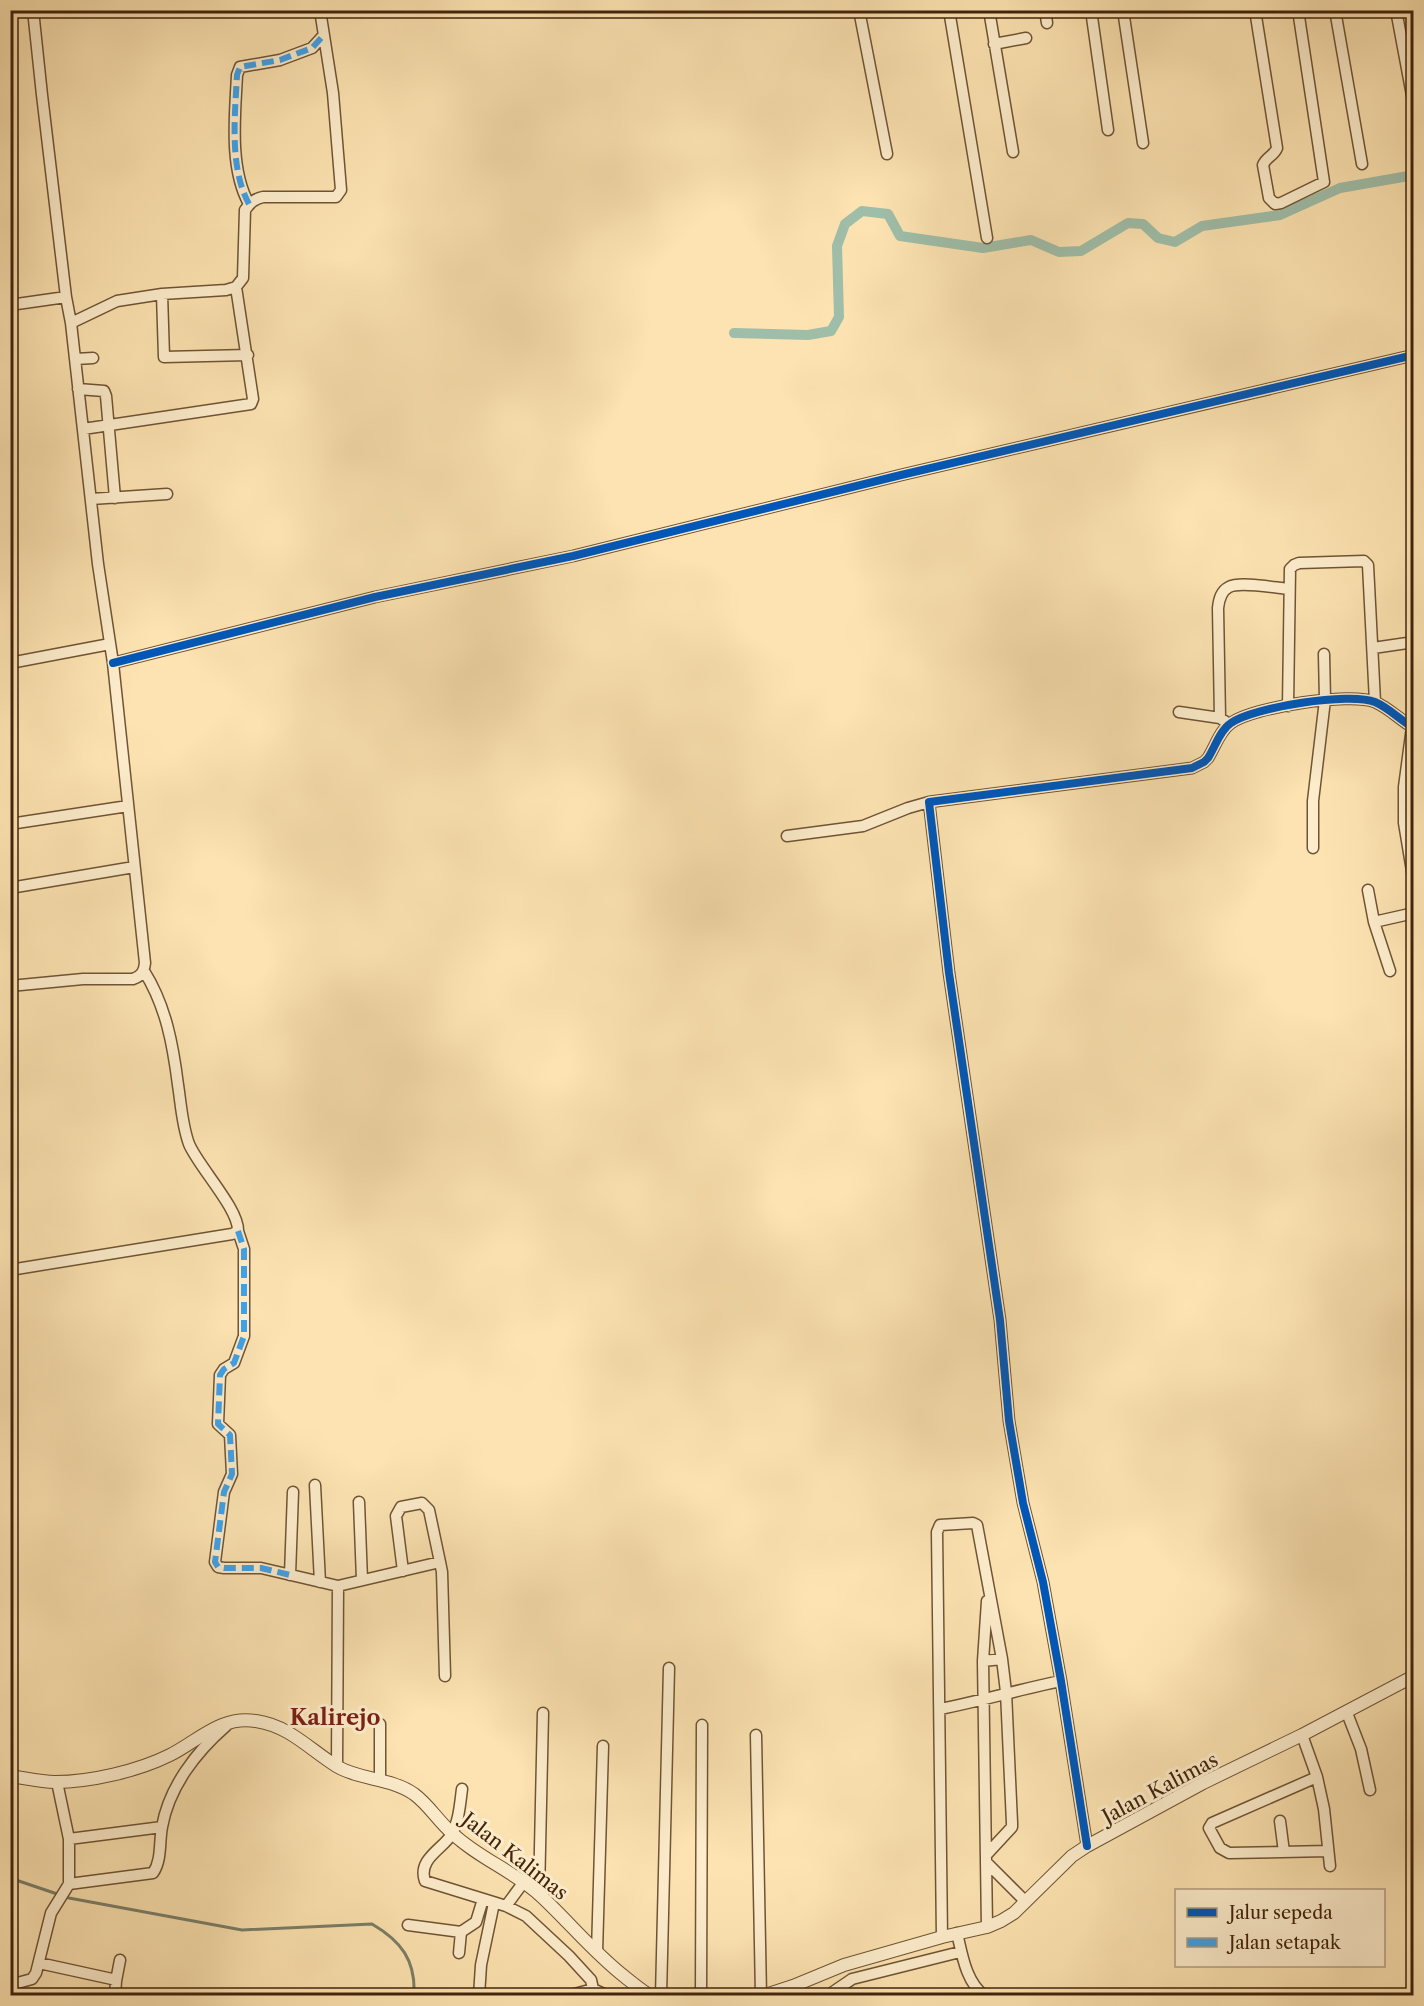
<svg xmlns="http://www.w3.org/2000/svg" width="1424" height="2006" font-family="'Libre Caslon Text',serif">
	<rect width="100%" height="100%" fill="#fce3b1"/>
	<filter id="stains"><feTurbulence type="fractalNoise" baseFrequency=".00333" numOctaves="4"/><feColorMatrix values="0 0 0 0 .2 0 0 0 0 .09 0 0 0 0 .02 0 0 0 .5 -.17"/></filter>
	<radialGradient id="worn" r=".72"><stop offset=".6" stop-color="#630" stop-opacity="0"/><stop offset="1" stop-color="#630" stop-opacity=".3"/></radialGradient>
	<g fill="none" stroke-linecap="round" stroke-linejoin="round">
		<path stroke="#7a806a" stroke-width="3" d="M10,1878l59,20 173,32 130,-6c29,17 44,36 42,72"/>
		<path stroke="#9fbea9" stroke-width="10" d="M734,333l74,2 23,-4 8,-14 -2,-71 8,-22 17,-13 26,3 12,22 83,12 48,-8 28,12 22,-1 47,-28 15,1 15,14 17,4 27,-16 78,-11 60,-27 74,-13"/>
		<defs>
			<path id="minor" d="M859,10l28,144
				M949,10l38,228
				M989,10l24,142
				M1045,10l2,13
				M1091,10l17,120
				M1123,10l20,133
				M1255,10l22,138c-3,8 -11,9 -14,17l6,33 6,6 6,-1 43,-21 -26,-172
				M1335,10l27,154
				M1396,10l18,96
				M10,11l5,-1
				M994,44l32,-6
				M249,204c-20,-36 -14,-89 -12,-129l3,-8 40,-7 32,-12 11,-12
				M162,294l2,63 84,-2
				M10,305l56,-8
				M71,323l46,-22 45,-7 64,-4 10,-3 7,-9 2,-68c5,-7 9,-11 18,-13h73l5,-7 -8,-97 -13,-83
				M75,359l18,-1
				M78,389l26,2 2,5 9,102
				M83,429l168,-25 2,-5 -17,-112
				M91,499l76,-5
				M1373,648l41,-6
				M10,663l100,-19
				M113,663l262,-66 198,-41 328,-81 513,-120
				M1288,706l2,-137 4,-4 5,-2 65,-2 4,4 7,137
				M1179,712l41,6
				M1229,724l-9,-6 -2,-110c1,-9 3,-17 11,-21 11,-6 47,1 60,2
				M1412,727l-8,60v36l10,60
				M10,824l118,-18
				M787,836l76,-10 45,-18 21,-6
				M1313,848v-47l12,-101 -1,-46
				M10,888l124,-21
				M1368,890l6,32 40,-9
				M1374,922l16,49
				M10,986l73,-7h50c9,-3 11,-8 12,-16l-32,-300 -15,-99 -27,-241 -5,-26 -24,-202 -9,-85
				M1413,1102h1
				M1413,1144h1
				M238,1231l6,18v87l-10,27 -10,6 -4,6 -2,49 12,11 2,39 -8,18 -9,70 3,5 6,1h37l77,18 -1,180
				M10,1270l222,-36 6,-3c1,-22 -40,-65 -49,-87 -7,-19 -8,-40 -11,-59 -5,-40 -12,-79 -34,-114
				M315,1485l5,97
				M359,1502l3,78
				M403,1571l-7,-55 5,-9 21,-4 7,7 11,52
				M290,1575l3,-83
				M338,1586l102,-24 2,10 3,104
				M983,1661l4,-60
				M940,1709c41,-8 81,-20 121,-28
				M1347,1713l14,36 9,41
				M756,1735l5,261
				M1302,1735l15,42 -105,46 -3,5 11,20 9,5 99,-2
				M1317,1777l7,32 6,57
				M380,1780v-56
				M462,1789c-2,15 -3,33 -11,46 -7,13 -34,24 -26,46l81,25 20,10 43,40 22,24 2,9
				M1280,1821l4,31
				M69,1839l93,-12
				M1087,1846l-26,-165 -18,-99 -20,-79 -14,-82 -9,-101 -51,-347 -20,-171 263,-34 12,-6 4,-4c7,-11 12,-28 23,-35 22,-16 119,-31 144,-21 14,6 25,18 39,26
				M987,1863l38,38
				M69,1884l84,-11c9,-13 6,-31 9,-46 7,-40 34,-75 64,-101
				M539,1894l4,-181
				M506,1906l17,-23
				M408,1925l53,7 15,-10 7,-23
				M987,1927l-4,-266 19,-2
				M957,1933c5,21 9,50 28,63
				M942,1937l-5,-405 3,-7 33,-2 4,2 25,134 4,33 6,131v4l-25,27
				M597,1952l6,-206
				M459,1953l2,-21
				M39,1963l73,16 4,2 -1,15
				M116,1981l4,-21
				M10,1985l22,-6 4,-6 15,-60 18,-29v-45l-12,-57
				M479,1996l2,-31 13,-62
				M567,1996l26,-7 15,7
				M661,1996l8,-328
				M701,1996l1,-271
				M827,1996l25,-17 108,-27"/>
			<path id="tertiary" d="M10,1776c15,2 30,6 45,6 35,0 83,-11 115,-27 28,-14 51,-40 86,-34 34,5 54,29 82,46 23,13 53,11 76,27 15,11 24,27 38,39 26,25 62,38 89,63 28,26 53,57 84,81 9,7 17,14 26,19
				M762,1996l31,-10 51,-21 98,-28 45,-10 14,-6 13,-8 58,-57 15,-10 116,-63 99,-48 112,-59"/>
		</defs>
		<use href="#minor" stroke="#705435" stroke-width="13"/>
		<use href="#tertiary" stroke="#705435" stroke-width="14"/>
		<use href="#minor" stroke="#fdedcc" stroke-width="10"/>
		<use href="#tertiary" stroke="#fdedcc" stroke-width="12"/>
		<path stroke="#3fa2e9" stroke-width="6" stroke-dasharray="12 6" stroke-linecap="butt" d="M249,204c-20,-36 -14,-89 -12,-129l3,-8 40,-7 32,-12 11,-12
			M238,1231l6,18v87l-10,27 -10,6 -4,6 -2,49 12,11 2,39 -8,18 -9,70 3,5 6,1h37l29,7"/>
		<defs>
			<path id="cycleway" d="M113,663l262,-66 198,-41 328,-81 513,-120
				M1087,1846l-26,-165 -18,-99 -20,-79 -14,-82 -9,-101 -51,-347 -20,-171 263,-34 12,-6 4,-4c7,-11 12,-28 23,-35 22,-16 119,-31 144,-21 14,6 25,18 39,26"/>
		</defs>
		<use href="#cycleway" stroke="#fdedcc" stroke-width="11"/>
		<use href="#cycleway" stroke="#0057b8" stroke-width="8"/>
	</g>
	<g text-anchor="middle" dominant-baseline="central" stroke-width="6" stroke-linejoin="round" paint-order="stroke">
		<g font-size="20" fill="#42240c" stroke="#fdedcc">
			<text transform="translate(1160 1788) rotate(-28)">Jalan Kalimas</text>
			<text transform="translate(515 1856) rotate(38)">Jalan Kalimas</text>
		</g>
		<g font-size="22" font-weight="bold" fill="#7a1f14" stroke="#fdedcc">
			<text x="335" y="1717">Kalirejo</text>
		</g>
	</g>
	<rect width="1424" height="2006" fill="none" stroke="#fce3b1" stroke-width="36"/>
	<rect x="12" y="12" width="1400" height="1982" fill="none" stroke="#42240c" stroke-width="3"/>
	<rect x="18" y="18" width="1388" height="1970" fill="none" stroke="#42240c" stroke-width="1.5"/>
	<rect x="1175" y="1889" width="210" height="78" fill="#fdedcc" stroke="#b29d7f" stroke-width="1.5"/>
	<rect x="1187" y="1908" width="30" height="9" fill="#0057b8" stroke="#b29d7f" stroke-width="1.5"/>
	<text x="1229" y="1919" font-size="18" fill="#42240c">Jalur sepeda</text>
	<rect x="1187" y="1938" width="30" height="9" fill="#3fa2e9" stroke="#b29d7f" stroke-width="1.5"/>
	<text x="1229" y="1949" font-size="18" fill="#42240c">Jalan setapak</text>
	<rect width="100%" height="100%" filter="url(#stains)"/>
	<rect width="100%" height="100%" fill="url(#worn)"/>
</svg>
